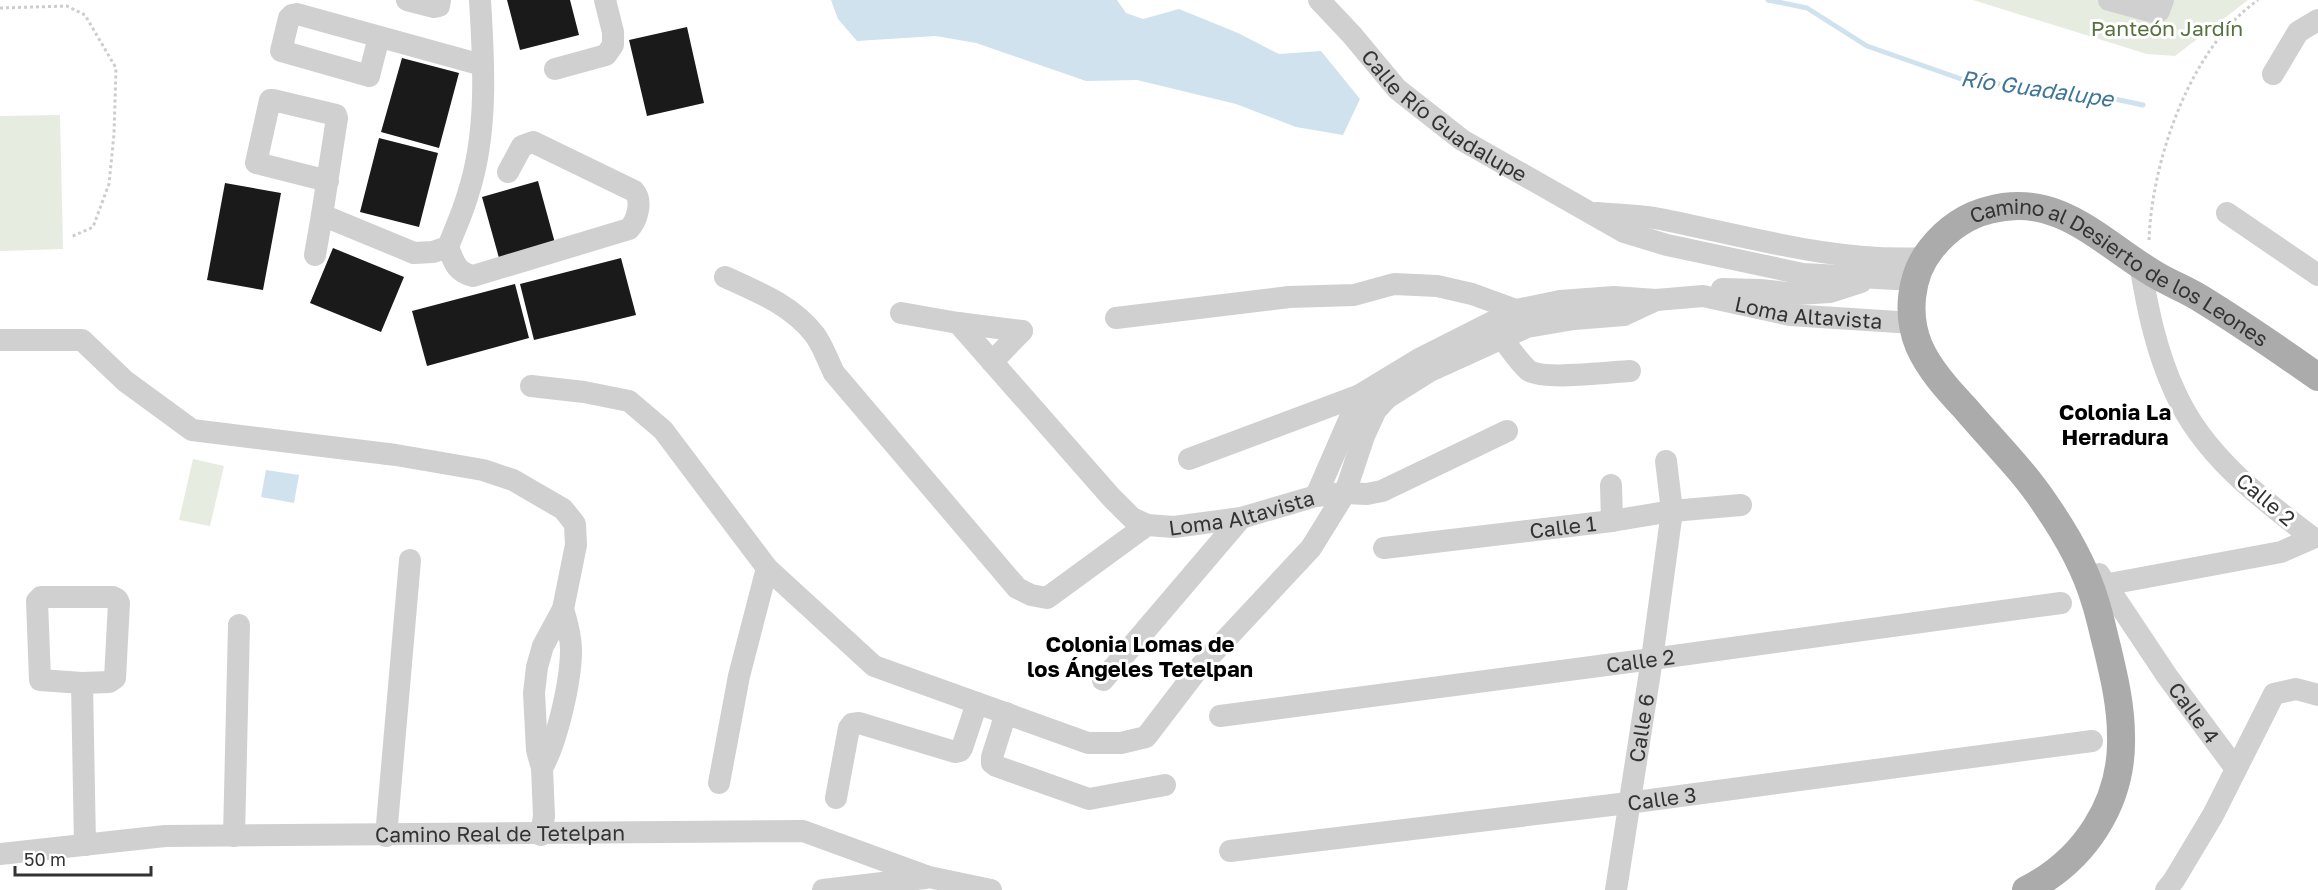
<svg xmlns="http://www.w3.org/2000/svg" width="2318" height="890" font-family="'Golos Text',sans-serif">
	<rect width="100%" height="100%" fill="#fff"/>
	<path fill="#e6ecdf" d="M1973,0h275l-73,56 -28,-2z
		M60,115l3,134 -63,2v-135z
		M193,459l31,7 -14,60 -31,-6z"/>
	<path fill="#cfe2ee" d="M831,0h286l9,13 17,6 36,-10 59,24 41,21 42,-3 39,48 -17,36 -47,-8 -60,-23 -99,-24 -51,1 -110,-38 -40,-7 -79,5 -19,-22z
		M266,470l33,5 -5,28 -33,-6z"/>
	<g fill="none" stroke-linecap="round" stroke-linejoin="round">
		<path stroke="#cfe2ee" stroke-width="5" d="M1768,0l39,8 60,38 97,34 70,8 43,3 66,14"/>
	</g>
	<path fill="#1a1a1a" d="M507,0h63l9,35 -59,15z
		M687,27l17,76 -57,13 -18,-76z
		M402,58l57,15 -20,75 -58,-16z
		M379,138l59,15 -19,74 -59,-15z
		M538,181l17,62 -56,15 -17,-61z
		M225,183l56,10 -18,97 -56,-10z
		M333,248l71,29 -23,55 -71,-29z
		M621,258l15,57 -102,25 -14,-56z
		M515,284l14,54 -102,28 -15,-55z"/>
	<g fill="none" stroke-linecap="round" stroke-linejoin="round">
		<path stroke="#cdcdcd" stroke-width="3" stroke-dasharray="3 3" stroke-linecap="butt" d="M0,8l67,-2 18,9 31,53 -2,66 -5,50 -16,43 -22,10
			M2149,240c3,-80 41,-192 109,-240"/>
		<g stroke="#d0d0d0" stroke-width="22">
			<path d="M407,0l27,7 5,-1 1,-6"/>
			<path id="s1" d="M1319,0l33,35 45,54 65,51 162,92 43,13 136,29 111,6"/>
			<path d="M2109,0l44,12 6,-1 4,-11"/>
			<path d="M379,37l-10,39 -88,-25 8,-33 3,-3 5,-1 185,51"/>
			<path d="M555,69l51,-14 7,-10v-13l-8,-32"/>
			<path d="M2273,74l25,-42 20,-12"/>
			<path d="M1596,213c21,2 43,2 64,6 86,17 175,44 264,39"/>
			<path d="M2227,213l91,62"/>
			<path d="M322,215l15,-97 -1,-3 -63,-15h-3l-14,63 72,18"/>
			<path d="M448,247c6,15 8,25 25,29l156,-47c8,-8 14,-28 5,-38l-101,-49 -11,4 -14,26"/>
			<path d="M315,255l7,-40 92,38 19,-1 15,-5c7,-18 15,-35 20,-53 20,-61 16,-130 12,-194"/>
			<path d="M725,277c33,15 67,28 90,58 8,11 13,26 19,38l183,215 14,7 16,3 100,-73"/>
			<path d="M1722,289l38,1 37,4 33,-2 31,-10"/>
			<path d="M901,313l57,10 64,8"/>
			<path d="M1116,318l173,-21 65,-2 40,-11 43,2 35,8 44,16 4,5"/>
			<path id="s2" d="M958,323l153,174 21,21 15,7 27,2 67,-9 75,-22 29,-3 22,1 15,-3 125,-60"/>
			<path d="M1501,337c9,11 17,24 27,33 14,11 82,2 102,1"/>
			<path d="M0,340h82l43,41 67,49 204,25 87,15 30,10 50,29 12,15 1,21 -13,64 -20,37 -6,21 -3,26 3,57 5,18 2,48 -3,19"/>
			<path d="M992,362l30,-31"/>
			<path d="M531,386l53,6 45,9 34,29 104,138 107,98 214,77h33l25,-6 52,-68 113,-121 34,-55 19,-57 12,-26 11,-12 43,-27 97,-44 47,-8 50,-4 32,-15"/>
			<path id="s3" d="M1189,459l171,-64 61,-37 95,-48 44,-9 54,-4 42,3 47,-4 87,19 123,8"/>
			<path d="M1611,485l1,36"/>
			<path d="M1316,496l44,-101"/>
			<path id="s4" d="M1384,548l228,-27 60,-10 69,-6"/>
			<path id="s5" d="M2099,574l68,102 69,93"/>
			<path d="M2104,585l177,-33 32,-14c-53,-40 -110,-83 -138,-146 -19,-41 -28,-85 -35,-129"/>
			<path d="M1103,680l138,-162"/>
			<path d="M82,683l-42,-3 -3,-79 4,-4h72l4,2 2,4 -4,75 -6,4 -27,1 3,162"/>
			<path d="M1006,713l-14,44v6l4,3 93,33 76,-14"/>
			<path id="s6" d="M1220,716l432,-57 409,-56"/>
			<path d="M542,768c15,-26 29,-87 29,-118 0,-14 -4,-28 -8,-41"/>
			<path d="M719,783l20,-107 28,-108"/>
			<path d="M836,798l13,-70 3,-4 7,-1 96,29 5,-1 2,-3 15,-45"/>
			<path d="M234,836l5,-211"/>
			<path d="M386,836l24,-276"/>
			<path id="s7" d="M1230,851l398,-48 464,-62"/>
			<path id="s8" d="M0,854l165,-18 638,-5 126,46 62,13"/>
			<path d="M823,890l102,-12"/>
			<path id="s9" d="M1616,890l36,-231 20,-148 -6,-50"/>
			<path d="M2166,890l8,-10 39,-65 61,-121 22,-5 22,6"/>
		</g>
		<path stroke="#ababab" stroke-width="28" id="s10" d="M2026,890c58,-29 97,-87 95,-154 0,-30 -7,-60 -14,-89 -4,-15 -7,-31 -12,-46 -10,-34 -29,-67 -49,-96 -23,-35 -54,-65 -81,-97 -17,-18 -36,-39 -46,-62 -13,-31 -9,-71 12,-97 15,-19 34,-33 58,-39 70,-19 112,33 167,65 15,9 32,15 47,25 39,24 78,51 115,77"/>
	</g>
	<g text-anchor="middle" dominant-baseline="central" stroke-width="6" stroke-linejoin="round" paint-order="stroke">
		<g font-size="21" fill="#56703f" stroke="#fff">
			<text x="2167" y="28">Panteón Jardín</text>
		</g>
		<g font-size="21" fill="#333" stroke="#fff">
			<text stroke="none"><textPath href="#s1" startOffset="172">Calle Río Guadalupe</textPath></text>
			<text stroke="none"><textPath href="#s10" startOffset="962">Camino al Desierto de los Leones</textPath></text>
			<text stroke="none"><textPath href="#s3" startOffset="656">Loma Altavista</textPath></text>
			<text transform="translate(2266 499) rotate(40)">Calle 2</text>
			<text stroke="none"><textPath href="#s2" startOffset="374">Loma Altavista</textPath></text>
			<text stroke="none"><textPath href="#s4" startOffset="180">Calle 1</textPath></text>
			<text stroke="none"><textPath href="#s6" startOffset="424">Calle 2</textPath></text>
			<text stroke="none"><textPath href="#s5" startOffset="168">Calle 4</textPath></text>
			<text stroke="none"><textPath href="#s9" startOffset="164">Calle 6</textPath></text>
			<text stroke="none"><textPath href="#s7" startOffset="435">Calle 3</textPath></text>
			<text stroke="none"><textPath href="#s8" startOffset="501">Camino Real de Tetelpan</textPath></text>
		</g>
		<g font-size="22" font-style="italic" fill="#3f7597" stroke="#fff">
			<text transform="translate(2037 88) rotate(8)">Río Guadalupe</text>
		</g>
		<g font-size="22" font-weight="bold" fill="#000" stroke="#fff">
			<text x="2115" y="411">Colonia La<tspan x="2115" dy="25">Herradura</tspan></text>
			<text x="1140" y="643">Colonia Lomas de<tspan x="1140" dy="25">los Ángeles Tetelpan</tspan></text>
		</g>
	</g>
	<path d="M15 866v9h136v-9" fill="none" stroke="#333333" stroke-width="3"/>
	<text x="24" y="866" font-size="18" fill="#333333" stroke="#ffffff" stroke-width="4.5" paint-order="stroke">50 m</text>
</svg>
